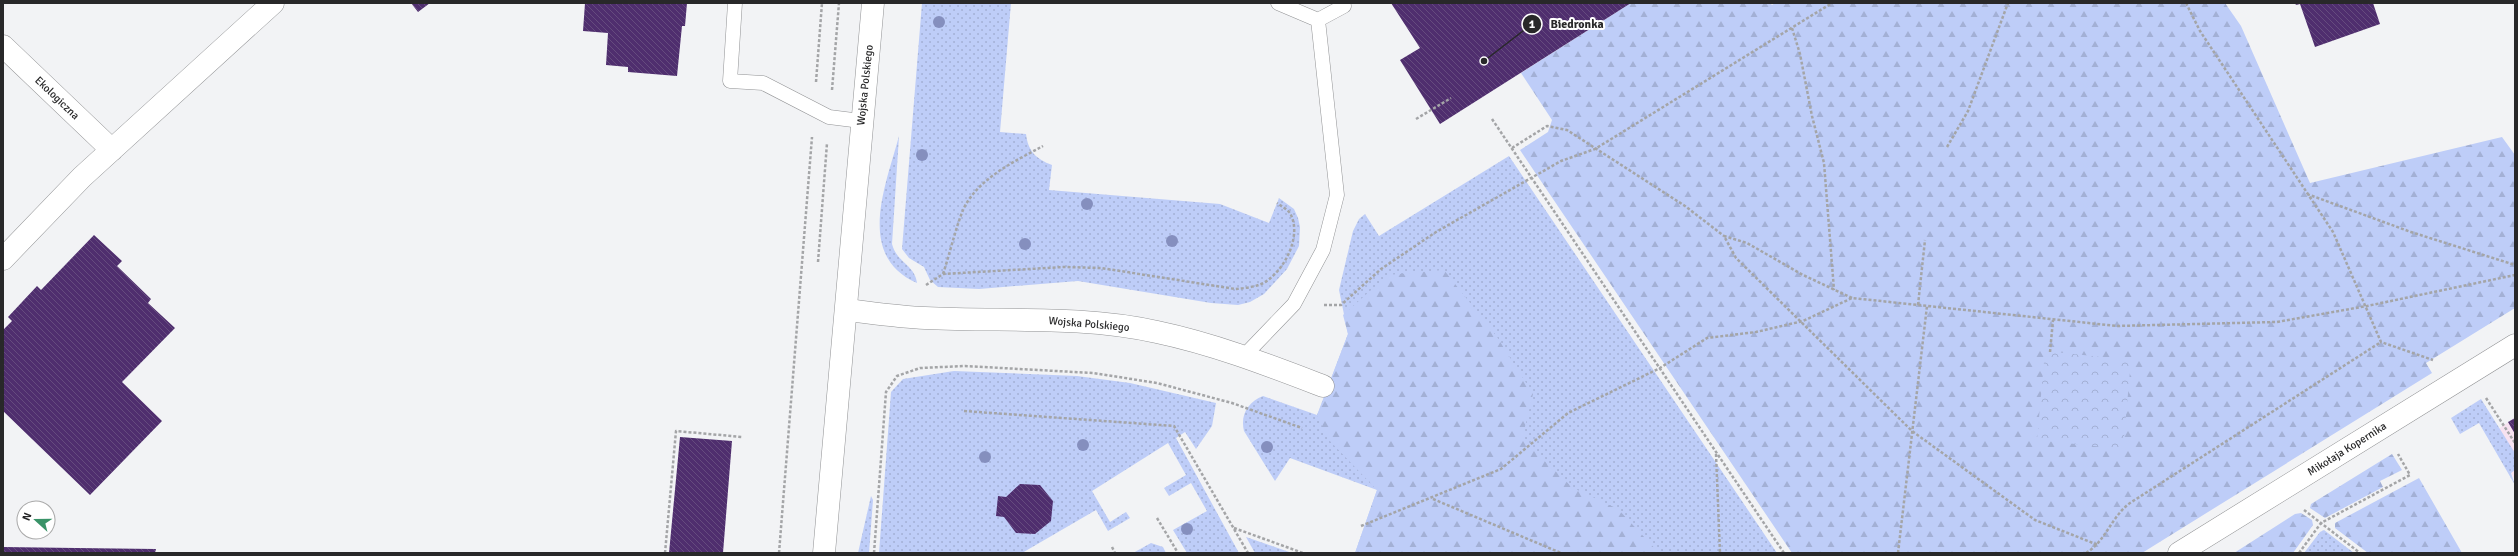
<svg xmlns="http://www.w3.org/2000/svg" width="2518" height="556" font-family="Signika,sans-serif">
	<defs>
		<pattern id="grass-dots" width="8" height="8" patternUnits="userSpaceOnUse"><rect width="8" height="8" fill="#becdf8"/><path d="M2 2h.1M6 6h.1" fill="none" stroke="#a3b0d5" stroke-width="1.8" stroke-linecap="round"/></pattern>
		<pattern id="forest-firs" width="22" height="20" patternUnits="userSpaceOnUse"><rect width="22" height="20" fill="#becdf8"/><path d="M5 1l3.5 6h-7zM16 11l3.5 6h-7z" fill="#a3b0d5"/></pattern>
		<pattern id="park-crowns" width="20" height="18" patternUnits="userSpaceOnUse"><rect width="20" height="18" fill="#becdf8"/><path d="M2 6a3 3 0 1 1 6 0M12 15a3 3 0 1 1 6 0" fill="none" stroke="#a3b0d5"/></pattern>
		<pattern id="building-back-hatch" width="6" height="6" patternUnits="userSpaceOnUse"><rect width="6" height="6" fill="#4f2e6e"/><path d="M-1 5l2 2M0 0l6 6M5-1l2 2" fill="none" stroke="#654b7e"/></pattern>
	</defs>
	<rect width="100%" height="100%" fill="#f2f3f5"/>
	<path fill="#f7e2f0" d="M2515,418v62l-26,-45z"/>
	<path fill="url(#grass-dots)" d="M922,3h89l-11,129 26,2c2,17 10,25 26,31l-3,25 171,14 49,19 10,-25 15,11 4,9 2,9 -1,19 -12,23 -23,25 -14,8 -12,3 -27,-2 -133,-22 -99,8 -41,-2 -8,-7 -6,-13 -15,-9 -7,-9z
		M899,136l-7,108c5,19 23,21 25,39 -62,-27 -31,-98 -18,-147z
		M1509,156l268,397h-422l22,-63 -87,-32 -15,23 -31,-50c-4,-16 4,-29 19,-35l54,19 31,-81 -9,-44 14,-59 6,-12 6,-5 14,22z
		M954,371l123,5 53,7 86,20 -4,23 -16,23 -11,-17 -9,6 63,115h-52l-14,-23 34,-19 -16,-28 -22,13 -5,-8 22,-13 -18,-32 -76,48 18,31 16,-10 4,6 -22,13 -12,-21 -74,43h-143l12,-161 12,-13z
		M2481,399l34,54v17l-4,3 4,12 -36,-62 -19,11 -9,-16z
		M871,496l2,4 -4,53h-11z
		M2324,530l30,23h-50l16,-21z
		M1246,537l46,16h-37z
		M1151,543l12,4 3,6h-33z"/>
	<path fill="url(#forest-firs)" d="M1631,3h139l2,2 3,-2h450l16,23 69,157 192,-46 13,18v153l-89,55 6,10 -290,180h-350l-272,-403 28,-18 4,-12 -31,-47z
		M1444,270l53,67 36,57 -11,45 51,49 45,21 41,44h-304l22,-63 -49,-51 -11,-23 31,-82 -5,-19 45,-40z
		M2392,454l10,16 -22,11 3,6 -58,31 -15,-10 1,-4z
		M2419,478l43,75h-94l-33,-25v-5z
		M2301,513l11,7 1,5 -20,28h-59l61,-39z"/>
	<path fill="url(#park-crowns)" d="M2045,351l86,9 -8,89 -86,-9z"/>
	<path fill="url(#building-back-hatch)" d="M411,3h19l-12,9z
		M585,3h102l-2,23h-3l-5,50 -49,-4v-5l-22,-2 2,-32 -25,-2z
		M1391,3h240l-191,121 -40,-64 20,-12z
		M2295,3h78l7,21 -65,23 -15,-43 -4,1z
		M94,235l28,26 -5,5 34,33 -3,4 27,25 -53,54 40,39 -72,74 -87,-84v-81l9,-9 -4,-4 29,-31 4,4z
		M2515,418v16l-7,-12z
		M680,437l52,4 -9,112h-54z
		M1020,484l20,1 13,16 -2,20 -16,13 -19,-1 -12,-16 -8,-1 2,-20 8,1z
		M3,547l73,1 80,1 -1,4h-152z"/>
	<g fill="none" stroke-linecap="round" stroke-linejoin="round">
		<defs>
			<path id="lane" d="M735,3l-5,78 33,2 66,34 32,4
				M1318,20l26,-14
				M1244,356l50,-52 29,-54 14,-55 -19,-175 -40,-17"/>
			<path id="street" d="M3,46l109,104
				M3,259l79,-82 191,-174
				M847,310c26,3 52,7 78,8 77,4 155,-3 232,14 57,12 111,33 166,54
				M2179,553l336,-208"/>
			<path id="secondary" d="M824,553l49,-550"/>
		</defs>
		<use href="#lane" stroke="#919294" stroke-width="15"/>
		<use href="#street" stroke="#919294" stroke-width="23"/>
		<use href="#secondary" stroke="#919294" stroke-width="23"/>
		<path stroke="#a4a5a7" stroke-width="2.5" stroke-dasharray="3 2" stroke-linecap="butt" d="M2186,3l14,28 133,201 48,110 52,18
			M1792,28l8,26 12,62 12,47 10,127
			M816,82l6,-79
			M832,90l7,-87
			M1416,119l35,-21
			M1492,119l292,434
			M1947,147l21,-36 40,-108
			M1512,148l35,-22 20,4 118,76 39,30
			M2307,194l104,38 104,33
			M818,262l9,-119
			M943,274c7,-21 12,-44 20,-64 14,-31 52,-49 80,-64
			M926,285l17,-11 121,-7 37,1 134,21c11,-1 24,-2 33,-9 18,-13 33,-44 23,-65 -2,-5 -10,-9 -14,-12
			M1852,298l-49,-23 -56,-32 -23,-7 12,22 176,173 123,89 63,25
			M1324,305h17l40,-36 55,-37 125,-71 34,-12 237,-146
			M1918,305l7,-65
			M2050,352l3,-32
			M2486,398l29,45
			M964,411l210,15 74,127
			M1716,454l4,99
			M1433,499l128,54
			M2304,510l56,43
			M1157,518l21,35
			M1361,526l140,-57 67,-56 92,-45 47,-30 49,-6 47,-11 49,-23 265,28 160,-4 90,-16 148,-31
			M1234,528l69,25
			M1112,547l3,6
			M665,553l11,-122 66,6
			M779,553l33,-416
			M874,553l12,-161 11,-16 23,-8 45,-2 128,7 64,10 75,20 70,25
			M1898,553l29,-247
			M2086,553c20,-12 25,-36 44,-50l251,-161
			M2299,553l22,-30 89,-48 -12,-21"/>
		<use href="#lane" stroke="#fff" stroke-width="14"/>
		<use href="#street" stroke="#fff" stroke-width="22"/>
		<use href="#secondary" stroke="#fff" stroke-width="22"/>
	</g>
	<g fill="#858fbe">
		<circle cx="939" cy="22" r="6"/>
		<circle cx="922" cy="155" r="6"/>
		<circle cx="1087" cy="204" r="6"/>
		<circle cx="1172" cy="241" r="6"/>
		<circle cx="1025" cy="244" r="6"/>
		<circle cx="1083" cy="445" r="6"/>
		<circle cx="1267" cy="447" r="6"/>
		<circle cx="985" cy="457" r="6"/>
		<circle cx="1187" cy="529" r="6"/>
	</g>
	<g text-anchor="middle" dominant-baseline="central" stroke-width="4" stroke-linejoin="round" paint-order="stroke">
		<g font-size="11" fill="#282829" stroke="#fff">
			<text transform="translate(865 85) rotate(-84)">Wojska Polskiego</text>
			<text transform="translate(57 98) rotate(44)">Ekologiczna</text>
			<text transform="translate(1089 324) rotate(5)">Wojska Polskiego</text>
			<text transform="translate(2347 449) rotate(-32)">Mikołaja Kopernika</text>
		</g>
	</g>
	<path fill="none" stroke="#282829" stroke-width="1.5" d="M1484 61L1532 24"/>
	<g fill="#282829" stroke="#fff" stroke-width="1.5">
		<circle cx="1484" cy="61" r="4"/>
		<circle cx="1532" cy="24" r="10"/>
	</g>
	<g font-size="12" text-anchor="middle" font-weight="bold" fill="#fff">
		<text x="1532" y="28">1</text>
	</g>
	<g font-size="12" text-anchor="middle" font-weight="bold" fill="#282829" stroke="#fff" stroke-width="4" stroke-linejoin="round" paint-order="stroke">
		<text x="1577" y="28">Biedronka</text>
	</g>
	<rect width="2518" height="556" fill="none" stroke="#282829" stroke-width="8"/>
	<g transform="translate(36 520) rotate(291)"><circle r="19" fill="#ffffff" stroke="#a9a9a9"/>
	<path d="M0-3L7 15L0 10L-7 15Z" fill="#399368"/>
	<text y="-6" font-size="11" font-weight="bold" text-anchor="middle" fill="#282829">N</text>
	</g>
</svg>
